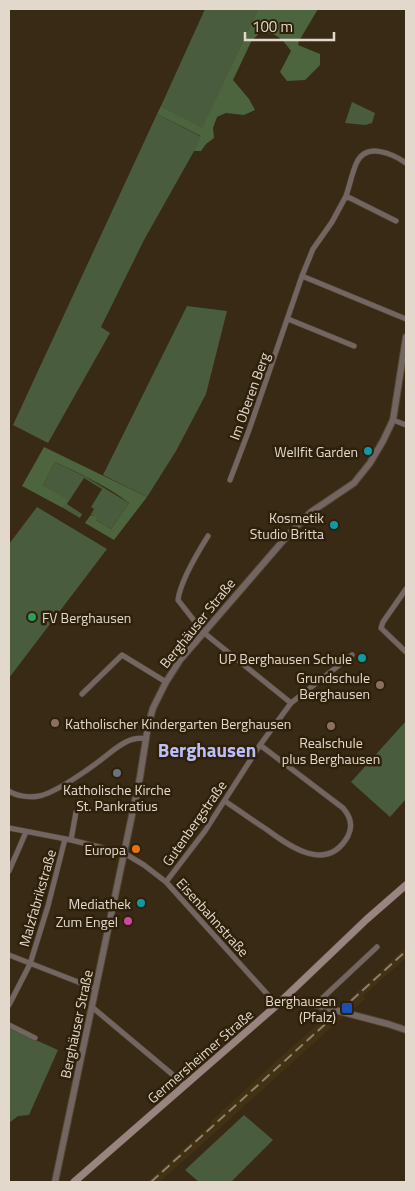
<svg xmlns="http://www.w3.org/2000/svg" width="415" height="1191" font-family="'Titillium Web',sans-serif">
	<rect width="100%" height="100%" fill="#382a14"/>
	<path fill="#433114" d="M406,947v11l-43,38 2,3 -14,13 -11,-4z
		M329,1012l14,5 -183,165h-13l64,-58v-3l73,-67 42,-37z"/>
	<path fill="#495c3e" d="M205,9h53l-56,120 -41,-23z
		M352,102l23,11 -3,10 -7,2 -20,-2z
		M157,114l45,23 -58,103 -43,87 9,6 -62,110 -35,-18z
		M187,306l40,5 -21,83 -30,57 -29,46 -44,-22z
		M55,462l31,15 43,26 -18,26 -15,-9 -3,-5 -3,1 4,-7 -3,-2 11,-18 -18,-11 -17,26 15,10 -2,4 -17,-10 4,-8 -24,-15z
		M37,507l70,42 -98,129v-134z
		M406,721v78l-16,18 -39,-35z
		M9,1028l49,22 -29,65 -11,1 -9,7z
		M244,1115l29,25 -42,42h-32l-14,-12z"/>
	<path fill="#4d653f" d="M258,9h60l-19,32 -1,4 22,9v11l-15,15 -18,1 -7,-9 11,-21c-9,-13 -16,-19 -31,-19l-9,10 -18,38 16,19 6,11 -11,5 -18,-2 -9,4 -4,11 1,10 -8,6 -5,7h-7l7,-15 -44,-22 4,-8 41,22z
		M44,447l103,50 -33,43 -29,-17 5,-7 7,-1 -1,5 15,9 18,-26c-22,-17 -48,-29 -74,-41l-12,23 25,15 -5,8 -41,-22z"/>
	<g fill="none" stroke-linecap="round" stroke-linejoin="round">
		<defs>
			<path id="minor" d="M396,221l-50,-25c4,-11 6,-24 11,-34 10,-20 36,-8 49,1
				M302,276l11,-27 19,-27 14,-26
				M288,319l66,27
				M393,420l13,5
				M230,480l19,-50 53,-154 104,43
				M406,589l-23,33 -2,6 25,24
				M82,694l40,-39 44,27
				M291,703l61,-48
				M9,791c7,5 21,7 30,5 16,-3 49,-26 63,-37 12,-9 27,-24 44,-20
				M225,801c13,9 27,19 41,28 23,17 61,45 82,7 5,-10 2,-20 -5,-28l-83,-63
				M9,828l62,12 53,13 20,12 22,17 111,123
				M71,840l5,-28
				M9,871l17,-39
				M166,882l39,-51 55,-86 31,-42 -88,-71 -25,-32c2,-18 20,-48 30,-64
				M9,955l87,34
				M9,1005l21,-41 18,-58 17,-67
				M315,1005l62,-58
				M92,1007l93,78
				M9,1025l26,13"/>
			<path id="tertiary" d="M285,997l103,27 18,6
				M55,1182l85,-405 8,-51 5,-18 13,-26 14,-22 108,-125 23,-23 43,-29 16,-20 13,-22 10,-21 13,-83"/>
			<path id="secondary" d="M74,1182l203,-177 90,-86 39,-34"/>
		</defs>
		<use href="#minor" stroke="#534631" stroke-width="6"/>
		<use href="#tertiary" stroke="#534631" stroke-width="8"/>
		<use href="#secondary" stroke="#534631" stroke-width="8"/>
		<use href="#minor" stroke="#726562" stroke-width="5"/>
		<use href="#tertiary" stroke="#726562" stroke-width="6"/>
		<use href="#secondary" stroke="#998480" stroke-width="7"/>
		<path stroke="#8d816f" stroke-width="2" stroke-dasharray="10 5" stroke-linecap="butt" d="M151,1182l255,-231"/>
	</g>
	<g fill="#0f9aa8" stroke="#2e200a" stroke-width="2">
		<circle cx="368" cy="451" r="5"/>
		<circle cx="334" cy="525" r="5"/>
		<circle cx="362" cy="658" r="5"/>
		<circle cx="141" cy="903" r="5"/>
	</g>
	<circle fill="#2e9e5b" stroke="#2e200a" stroke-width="2" cx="32" cy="617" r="5"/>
	<g fill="#8d6e63" stroke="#2e200a" stroke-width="2">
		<circle cx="380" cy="685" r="5"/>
		<circle cx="55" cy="723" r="5"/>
		<circle cx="331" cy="726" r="5"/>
	</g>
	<circle fill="#6b7280" stroke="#2e200a" stroke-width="2" cx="117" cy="773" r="5"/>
	<circle fill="#e8710a" stroke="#2e200a" stroke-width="2" cx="136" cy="849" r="5"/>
	<circle fill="#d1479c" stroke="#2e200a" stroke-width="2" cx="128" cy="921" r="5"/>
	<rect fill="#1a4fb4" stroke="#2e200a" stroke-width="2" x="341" y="1002" width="12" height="12" rx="2.5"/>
	<g text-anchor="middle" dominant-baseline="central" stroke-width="5" stroke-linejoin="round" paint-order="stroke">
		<g font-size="14" fill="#e2d9cc" stroke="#2e200a">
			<text transform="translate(249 396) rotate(-70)">Im Oberen Berg</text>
			<text transform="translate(197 623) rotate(-51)">Berghäuser Straße</text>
			<text transform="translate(194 823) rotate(-55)">Gutenbergstraße</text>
			<text transform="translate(37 898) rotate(-74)">Malzfabrikstraße</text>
			<text transform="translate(213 917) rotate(48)">Eisenbahnstraße</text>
			<text transform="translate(76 1024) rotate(-78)">Berghäuser Straße</text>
			<text transform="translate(200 1056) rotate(-41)">Germersheimer Straße</text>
		</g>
		<g font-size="14" fill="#e2d9cc" stroke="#2e200a" text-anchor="end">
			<text x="358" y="451">Wellfit Garden</text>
			<text x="324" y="517">Kosmetik<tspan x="324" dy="16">Studio Britta</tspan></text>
			<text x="42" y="617" text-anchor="start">FV Berghausen</text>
			<text x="352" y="658">UP Berghausen Schule</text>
			<text x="370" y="677">Grundschule<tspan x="370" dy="16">Berghausen</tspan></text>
			<text x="65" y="723" text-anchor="start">Katholischer Kindergarten Berghausen</text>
			<text x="331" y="742" text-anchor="middle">Realschule<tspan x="331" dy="16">plus Berghausen</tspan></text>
			<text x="117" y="789" text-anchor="middle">Katholische Kirche<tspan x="117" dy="16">St. Pankratius</tspan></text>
			<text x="126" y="849">Europa</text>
			<text x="131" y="903">Mediathek</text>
			<text x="118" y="921">Zum Engel</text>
			<text x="336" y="1000">Berghausen<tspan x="336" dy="16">(Pfalz)</tspan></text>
		</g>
		<g font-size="19" font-weight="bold" fill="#bcc0f9" stroke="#2e200a">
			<text x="207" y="749">Berghausen</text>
		</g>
	</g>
	<rect width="415" height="1191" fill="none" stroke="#e2d9cc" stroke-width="20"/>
	<path d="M245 32v8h89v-8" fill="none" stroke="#e2d9cc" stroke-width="2.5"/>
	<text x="252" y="32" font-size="15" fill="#e2d9cc" stroke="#2e200a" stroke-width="4" paint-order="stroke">100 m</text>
</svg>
